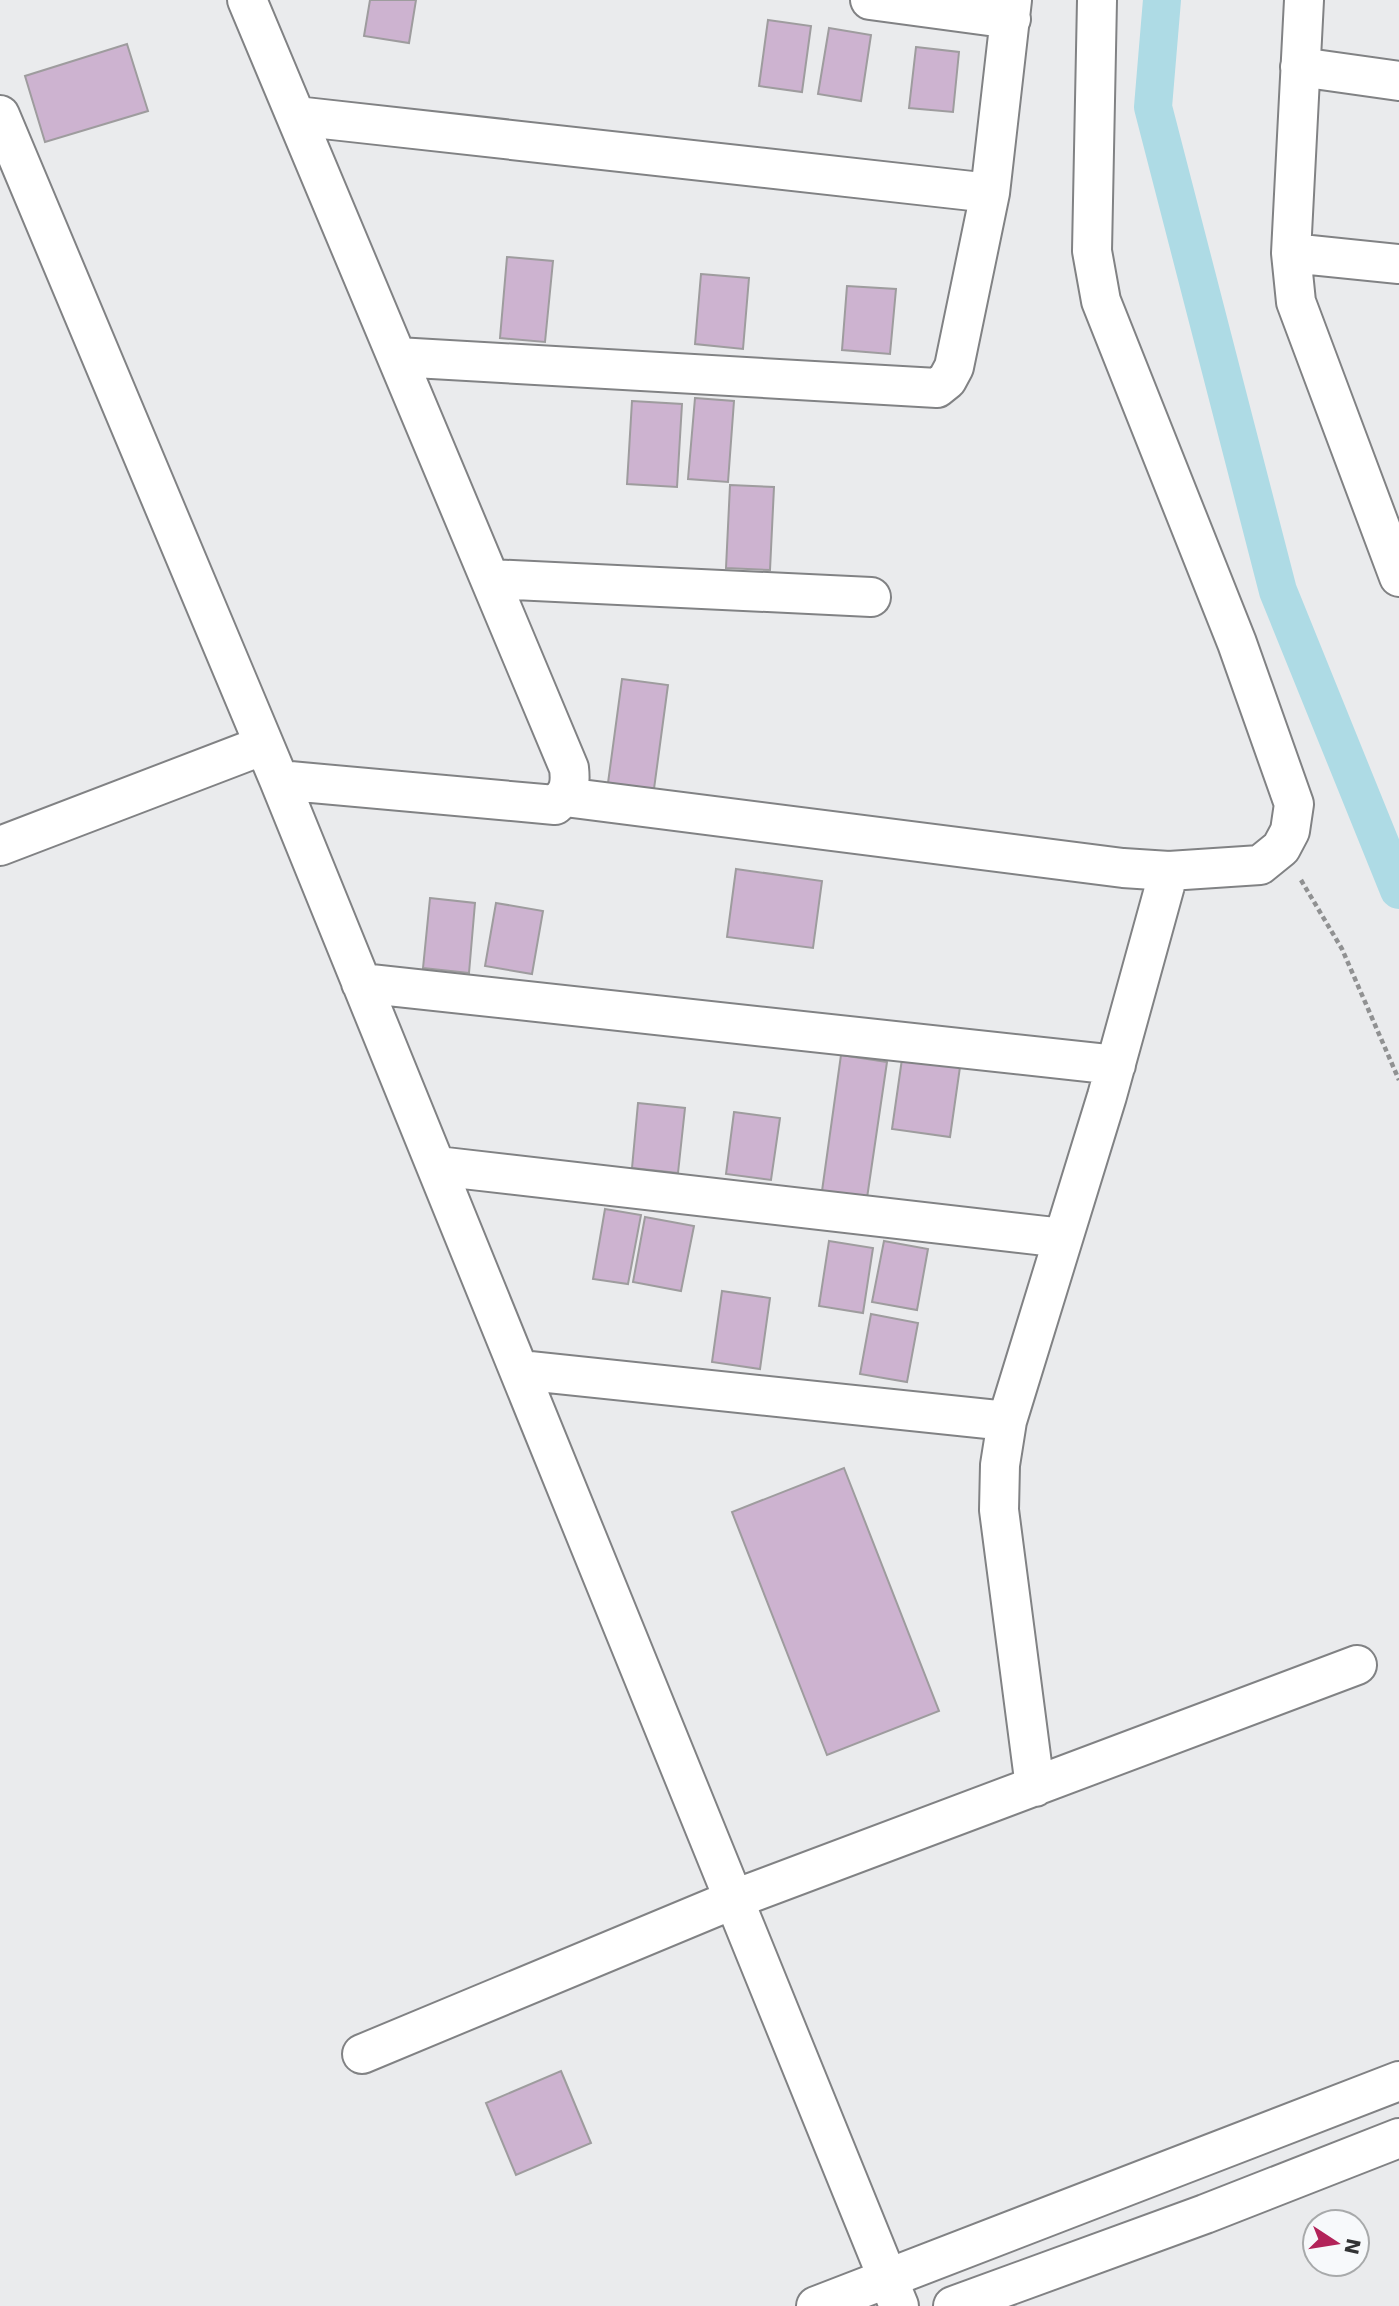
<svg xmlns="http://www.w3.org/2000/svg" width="1399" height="2306" font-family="'DejaVu Sans',sans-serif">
	<rect width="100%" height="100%" fill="#eaebed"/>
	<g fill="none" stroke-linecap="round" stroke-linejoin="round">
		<path stroke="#aedbe5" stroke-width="38" d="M1162,0l-9,107 125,484 121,299"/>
	</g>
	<path fill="#cdb3d0" stroke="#9e9c9e" stroke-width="2" d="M370,0h46l-7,43 -45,-7z
		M768,20l43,6 -9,66 -43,-6z
		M829,28l42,7 -10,66 -43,-7z
		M127,44l21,67 -103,31 -20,-66z
		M916,47l43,5 -6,60 -44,-4z
		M507,257l46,4 -8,81 -45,-4z
		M701,274l48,4 -6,71 -48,-5z
		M847,286l49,3 -6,65 -48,-4z
		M695,398l39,3 -6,81 -40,-3z
		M632,401l50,3 -5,83 -50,-3z
		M730,485l44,2 -4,83 -44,-2z
		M622,679l46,6 -14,104 -46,-6z
		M736,869l86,12 -9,67 -86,-11z
		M430,898l45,5 -6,70 -46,-5z
		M496,903l47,8 -11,63 -47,-8z
		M841,1055l46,7 -20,136 -45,-7z
		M902,1059l58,8 -10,70 -58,-8z
		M638,1103l47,5 -7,65 -46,-5z
		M734,1112l46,6 -9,62 -45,-6z
		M605,1209l36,6 -13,69 -35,-5z
		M645,1217l49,9 -13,65 -48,-9z
		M829,1241l44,7 -10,65 -44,-7z
		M884,1241l44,8 -11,61 -45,-8z
		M722,1291l48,7 -10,71 -48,-7z
		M871,1314l47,9 -11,59 -47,-8z
		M844,1468l95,243 -112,44 -95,-243z
		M561,2071l30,72 -75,32 -30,-72z"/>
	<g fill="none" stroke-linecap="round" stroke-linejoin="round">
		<defs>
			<path id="minor" d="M247,0l322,768c2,17 0,26 -14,37l-276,-25
				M870,0l141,19
				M1304,0l-13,253 5,49 103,275
				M1300,67l99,14
				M0,115l279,665 620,1526
				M296,116l694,77
				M1291,253l108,11
				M397,357l540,31 10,-8 7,-13 36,-174 22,-193
				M490,579l381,18
				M565,797l558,71 46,3 91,-6 21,-17 9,-17 4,-27 -57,-161 -136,-342 -9,-50 5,-251
				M0,846l264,-101
				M361,983l755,82
				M437,1166l626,72
				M520,1370l487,51
				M1035,1787l-36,-277 1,-45 7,-44 100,-325 62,-225
				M362,2054l370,-154 625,-235"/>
			<path id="major" d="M816,2306l583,-225
				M953,2306l252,-92 194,-76"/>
		</defs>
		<use href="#minor" stroke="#818284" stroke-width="42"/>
		<use href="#major" stroke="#818284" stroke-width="42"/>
		<path stroke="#909192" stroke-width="4.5" stroke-dasharray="5 3.5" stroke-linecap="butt" d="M1301,880l41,69 57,131"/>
		<use href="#minor" stroke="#fff" stroke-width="38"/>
		<use href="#major" stroke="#fff" stroke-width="38"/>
	</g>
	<g transform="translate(1336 2243) rotate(102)"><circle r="33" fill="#f7f9fb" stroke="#a8aaab" stroke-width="2"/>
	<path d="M0-5L12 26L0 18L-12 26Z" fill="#b22359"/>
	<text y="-10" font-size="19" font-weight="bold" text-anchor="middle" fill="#323334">N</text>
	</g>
</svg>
